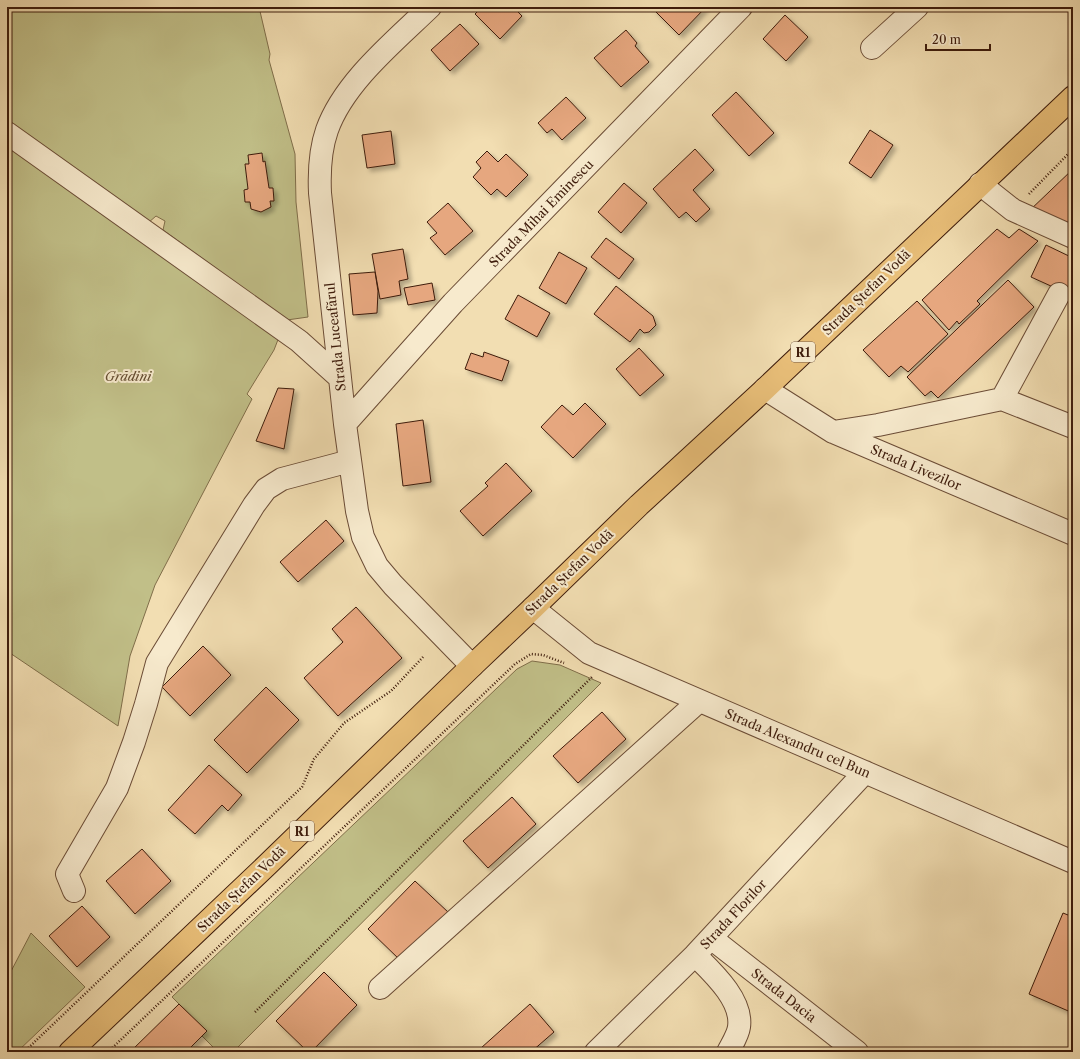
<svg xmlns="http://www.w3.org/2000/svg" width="1080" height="1059" font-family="'Libre Caslon Text',serif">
	<defs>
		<filter id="shadow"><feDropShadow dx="3.5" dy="3.5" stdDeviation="2" flood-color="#0004"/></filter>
	</defs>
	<rect width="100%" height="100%" fill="#f2deb2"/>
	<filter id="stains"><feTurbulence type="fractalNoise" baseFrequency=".005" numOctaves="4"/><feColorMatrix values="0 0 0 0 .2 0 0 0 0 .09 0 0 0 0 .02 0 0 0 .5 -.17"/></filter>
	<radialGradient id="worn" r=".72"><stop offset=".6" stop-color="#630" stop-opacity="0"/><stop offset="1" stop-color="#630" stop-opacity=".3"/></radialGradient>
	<path fill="#c1bf88" stroke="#806e4a" d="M7,7h252l11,47 -1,6 26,94 1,48 12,115 -21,3 -124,-90 2,-9 -9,-5 -8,7 131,114 -5,13 -27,44 5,5 -97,186 -25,71 -12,70 -111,-75z
		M532,661l28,4 41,18 -368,369h-15l-16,-16 4,-5 -34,-34 345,-328z
		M31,933l54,54 -68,65h-10v-73z"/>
	<path fill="#e6a77f" stroke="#3e1c0c" filter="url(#shadow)" d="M482,7h31l9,9 -22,23 -25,-25z
		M656,7h50l-27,28 -26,-26z
		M785,15l23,22 -22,24 -23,-22z
		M460,24l19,20 -29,27 -19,-21z
		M626,30l11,13 -2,3 14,16 -28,25 -27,-29z
		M736,92l38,41 -25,23 -37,-41z
		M566,97l20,21 -24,22 -10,-11 -5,4 -9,-10z
		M870,130l23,15 -22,33 -22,-15z
		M391,131l4,33 -28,4 -5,-33z
		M695,149l19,21 -21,20 17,19 -14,13 -10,-10 -7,6 -26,-29z
		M487,151l11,11 8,-8 22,21 -22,22 -9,-8 -6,6 -18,-18 8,-9 -5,-6z
		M262,153l1,9 2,-1 4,27h4l1,13h-4l1,6 -10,5 -10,-3 -1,-7h-5l-1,-12 4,-1 -3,-25h4l-1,-9z
		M1073,169v62l-45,-19z
		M624,183l23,20 -26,30 -23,-21z
		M448,203l25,28 -28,24 -15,-17 7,-5 -10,-11z
		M997,229l12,9 10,-9 19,12 -61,60 3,3 -21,20 -2,-3 -8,9 -27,-30z
		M606,238l28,21 -15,20 -28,-22z
		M1046,245l27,13v38l-42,-19z
		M403,249l5,30 -9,2 2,14 -21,4 -8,-45z
		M559,252l28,16 -21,36 -27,-16z
		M375,272l3,19 -1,22 -24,2 -4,-41z
		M1008,280l26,27 -96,91 -7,-7 -6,5 -18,-19z
		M432,283l3,17 -27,5 -4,-17z
		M616,286l37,30 3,9 -7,7 -5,1 -4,-4 -10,13 -36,-28z
		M518,295l32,18 -13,24 -32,-18z
		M917,301l31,33 -40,38 -7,-6 -12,11 -26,-27z
		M639,348l25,27 -24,21 -24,-27z
		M484,352l25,9 -7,20 -37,-12 6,-16 12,4z
		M278,388l16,1 -10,60 -28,-8z
		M585,403l21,21 -33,34 -32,-31 21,-22 11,10z
		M423,420l8,62 -28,4 -7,-62z
		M506,463l26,28 -49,45 -23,-25 28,-25 -3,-3z
		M326,520l18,21 -46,41 -18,-20z
		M356,607l46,51 -64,58 -34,-38 39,-36 -11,-13z
		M203,646l28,29 -41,41 -28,-29z
		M266,687l33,33 -52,53 -33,-33z
		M602,712l24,27 -48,44 -25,-27z
		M209,765l33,30 -14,16 -6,-6 -27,29 -27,-24z
		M512,797l24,27 -48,44 -25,-27z
		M142,849l29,32 -36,33 -29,-33z
		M415,881l34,32 -48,48 -33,-32z
		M82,906l28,31 -33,30 -28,-31z
		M1063,913l10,4v96l-44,-19z
		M324,972l33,33 -46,47h-3l-32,-31z
		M179,1004l28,27 -21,21h-56z
		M530,1004l24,28 -23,20h-46l-4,-4z"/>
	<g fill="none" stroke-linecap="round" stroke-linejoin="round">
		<defs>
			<path id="minor" d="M430,7c-35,34 -86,75 -103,123 -7,20 -8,41 -7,63l25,231 12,87 6,26 14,29 16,19 79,81
				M872,48l45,-41
				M7,133l292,208 40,36
				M980,184l33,26 60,27
				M765,389l68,43 240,102
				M1002,399l57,-105
				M345,424l108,-121 288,-296
				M833,432l45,-7 124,-26 71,28
				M533,608l56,45 484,209
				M74,891l-7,-17 50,-86 17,-46 12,-38 11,-41 97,-158 12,-16 16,-10 68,-18
				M711,938l146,114
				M695,955c17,17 48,45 44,72 -1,8 -7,17 -11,25
				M380,988l319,-287
				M596,1052l99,-97 170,-183"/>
			<path id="highway" d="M70,1052l197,-187 205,-199 61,-58 106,-103 126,-116 308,-292"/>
		</defs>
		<use href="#minor" stroke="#6b4c36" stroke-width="24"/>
		<use href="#highway" stroke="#3e1c0c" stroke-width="24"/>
		<path stroke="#3e1c0c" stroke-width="2.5" stroke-dasharray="1 2" stroke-linecap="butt" d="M1029,194l44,-45
			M255,1012l337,-335
			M24,1052l278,-265 12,-28 30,-36 47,-32 33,-35
			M108,1052l407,-388 16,-10 12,1 21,8"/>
		<use href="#minor" stroke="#f7eacd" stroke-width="22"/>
		<use href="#highway" stroke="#e9bf79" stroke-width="22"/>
	</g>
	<g text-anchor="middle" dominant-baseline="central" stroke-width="4" stroke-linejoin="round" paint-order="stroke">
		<g fill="#f7eacd" stroke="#765a46" stroke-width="1">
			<rect x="791" y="342" width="24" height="20" rx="3"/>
			<rect x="290" y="821" width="24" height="20" rx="3"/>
		</g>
		<g font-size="12" font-weight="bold" fill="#3e1c0c">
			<text x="803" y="352">R1</text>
			<text x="302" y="831">R1</text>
		</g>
		<g font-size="13" fill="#3e1c0c" stroke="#f7eacd">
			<text transform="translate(541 213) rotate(-46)">Strada Mihai Eminescu</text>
			<text transform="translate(866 292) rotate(-44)">Strada Ștefan Vodă</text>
			<text transform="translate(335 337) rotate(-96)">Strada Luceafărul</text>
			<text transform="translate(916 467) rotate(23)">Strada Livezilor</text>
			<text transform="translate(569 572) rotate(-44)">Strada Ștefan Vodă</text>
			<text transform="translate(798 743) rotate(23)">Strada Alexandru cel Bun</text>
			<text transform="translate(241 889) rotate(-44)">Strada Ștefan Vodă</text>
			<text transform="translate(733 914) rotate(-47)">Strada Florilor</text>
			<text transform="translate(784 995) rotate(38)">Strada Dacia</text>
		</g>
		<g font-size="13" font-style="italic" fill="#654d31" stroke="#f7eacd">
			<text x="128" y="376">Grădini</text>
		</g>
	</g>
	<rect width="1080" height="1059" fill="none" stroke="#f2deb2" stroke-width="24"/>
	<rect x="8" y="8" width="1064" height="1043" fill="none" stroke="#3e1c0c" stroke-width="2"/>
	<rect x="12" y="12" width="1056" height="1035" fill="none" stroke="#3e1c0c"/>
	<path d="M926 44v6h64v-6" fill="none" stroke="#3e1c0c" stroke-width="2"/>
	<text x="932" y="44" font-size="12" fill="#3e1c0c" stroke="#f7eacd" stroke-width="3" paint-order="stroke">20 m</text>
	<rect width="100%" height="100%" filter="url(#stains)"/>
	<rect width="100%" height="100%" fill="url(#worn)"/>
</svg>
